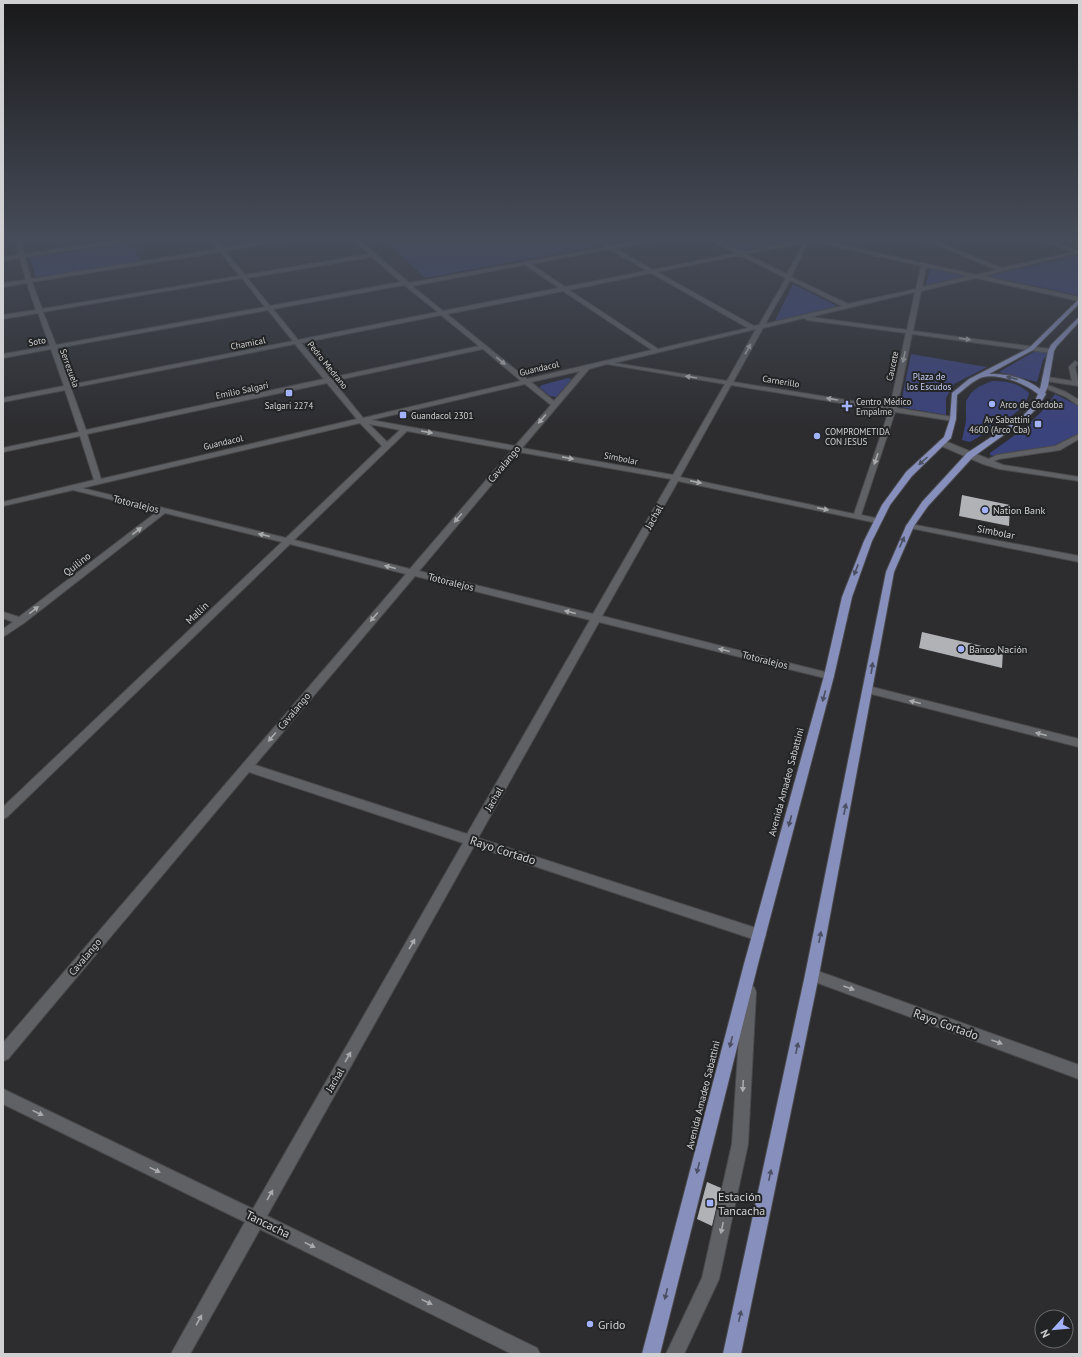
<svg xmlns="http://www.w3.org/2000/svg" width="1082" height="1357" font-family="'PT Sans',sans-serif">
	<rect width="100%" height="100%" fill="#2d2d30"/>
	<path fill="#3b437c" d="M381,237h203l15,9 -174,32z
		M715,237h91l3,2 -65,13z
		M131,243l10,18 -105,16 -6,-19z
		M1079,255v39l-2,1 -89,-19z
		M930,268l37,8 -41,9z
		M793,284l44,22 -62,15z
		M1037,350l12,2 -6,8 -6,22 -38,-10z
		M911,354l76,13 -33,17 -8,14v17l-46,-8z
		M568,378l4,1 -16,18 -6,-1 -11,-9 3,-2z
		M992,381c15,0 27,2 37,12 -2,19 -43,39 -59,49l-8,-2 4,-19v-20l5,-8 7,-6z
		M1055,394l24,12v29l-22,13 -60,9 -7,-2v-2c24,-17 49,-34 65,-59z"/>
	<path fill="#b1b2b6" d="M962,495l48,10 -1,21 -50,-10z
		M922,632l81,19 -1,17 -83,-20z
		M707,1182l14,6 -9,38 -15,-7z"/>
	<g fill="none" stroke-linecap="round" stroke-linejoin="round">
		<defs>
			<path id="service" d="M1075,361l3,2 -3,4 4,19 -32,-5 -3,-2 3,-2 25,4 -3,-14z
				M1045,384l21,8 13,8v6l-13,-9 -23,-10v-2z
				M1079,434v5l-19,11 -61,9 -13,5 -4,-2 15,-7 58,-9z
				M749,986l5,1 2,5 -8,152 -29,135 -35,75h-18l36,-76 30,-134 10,-152 2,-5z"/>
			<path id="minor" d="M16,237h5l3,17 120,-17h15l-134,20 6,22 187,-30 -9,-12h5l9,11 68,-11h14l-80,14 20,24 124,-21 -18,-17h5l53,46 197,-36 -17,-10h6l16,9 48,-9h12l-56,11 38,22 83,-17 -31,-16h7l30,15 74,-15h12l-9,3 157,35 21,-5 -79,-33h7l77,31 71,-16 -38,-15h8l36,14v2l-96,23 96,21v4l-103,-23 -55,13 -8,40 138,18 3,2 -3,2 -139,-19 -15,74 56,9 3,2 -3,2 -58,-9 -34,103 19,4v4h-3l-199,-42 -76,135 227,57 4,1 1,2 -1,2 -4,1 -230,-57 -121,216 281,91 5,2 2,4 -2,4 -5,2 -285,-95 -207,370 270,132 3,6h-28l-252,-125 -70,125h-19l74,-132 -242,-118v-15l250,120 210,-366 -214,-71 -241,287 -5,2v-18l403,-469 -116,-30 -283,273 -4,2v-12l279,-265 -117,-29 -141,110 -21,14v-8l10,-7 -10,-4v-6l16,5 139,-106 -85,-21 -70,16v-4l91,-22 -14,-44 -77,16v-4l76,-16 -14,-42 -62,12v-4l61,-12 -13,-37 -48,9v-4l47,-8 -12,-33 -35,6v-4l33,-5 -9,-27 -24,4v-4l23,-3 -6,-22 -17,3v-4l16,-2zM815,241l2,1 104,24 -5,23 -68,15 -57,-27 17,-35zM803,243l-16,31 -41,-20zM610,249l37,22 -82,16 -34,-23zM220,252l20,24 -198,33 -10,-27zM740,255l46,23 -27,47 -5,1 -97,-54zM372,257l29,25 -131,24 -23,-28zM525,265l34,23 -116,23 -31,-25zM926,267l43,9 -47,11zM651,273l97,55 -90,21 -89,-59zM242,278l23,29 -209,38 -13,-33zM790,280l52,26 -77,18zM404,285l34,27 -140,28 -25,-31zM563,291l89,59 -125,29 -80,-65zM915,292l-8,38 -97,-13zM268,310l25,31 -223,44 -13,-37zM441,315l38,31 -149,32 -29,-35zM804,318l3,2 99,13 -16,74 -157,-25 30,-54zM756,329l-29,52 -113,-18zM295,344l29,35 -238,51 -15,-42zM483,349l38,32 -158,37 -30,-37zM607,364l118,20 -52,91 -151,-27 67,-79zM580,371l-26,30 -23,-19zM327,383l30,36 -256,60 -14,-45zM525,384l26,21 -36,41 -144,-26zM731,385l158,26 -35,103 -174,-37zM360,423l22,23 -96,92 -204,-50zM369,424l31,6 -13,12zM407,431l105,19 -102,119 -116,-29zM519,452l152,27 -78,135 -174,-43zM415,576l175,44 -123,214 -212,-69z
				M939,441h6l58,24 76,12v4l-80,-12 -16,-5 -44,-19z
				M907,524h3l169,32v6l-169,-34 -4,-2z
				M868,686l211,53v8l-215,-55 -1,-2 1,-2z
				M812,969l267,96v14l-272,-100 -2,-4 2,-4z"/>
			<path id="primary" d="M1079,299v5l-46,46 -44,24c18,-1 36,4 51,15l8,-38 3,-6 28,-28v5l-22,24 -3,5 -6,35 -3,7 1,1 -8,13 -12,12 -53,38 -45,49 -14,20 -20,46 -75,403 -78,379h-18l82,-379 81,-403 20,-46 16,-24 45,-49 55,-36 11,-12 5,-11c-13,-11 -42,-22 -58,-16 -8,4 -16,11 -23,17l-1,24 -5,19 -39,38 -22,29 -18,36 -20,56 -18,79 -76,288 -98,390h-18l102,-390 80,-288 18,-79 22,-56 18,-36 24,-33 38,-35 6,-18 2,-26 17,-14 60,-31z"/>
		</defs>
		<use href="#service" stroke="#4a4a4c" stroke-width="2"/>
		<use href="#minor" stroke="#4a4a4c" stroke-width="2"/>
		<use href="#primary" stroke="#4a4a4c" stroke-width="2"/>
		<use href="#service" fill="#606164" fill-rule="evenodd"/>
		<use href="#minor" fill="#606164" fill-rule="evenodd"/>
		<use href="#primary" fill="#8790bd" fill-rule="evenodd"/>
	</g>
	<defs><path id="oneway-solid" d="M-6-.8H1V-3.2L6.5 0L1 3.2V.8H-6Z"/></defs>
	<g fill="#a9aaac">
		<use href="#oneway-solid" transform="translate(965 339) rotate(8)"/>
		<use href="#oneway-solid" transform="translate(748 349) rotate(-61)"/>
		<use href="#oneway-solid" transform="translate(904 357) rotate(102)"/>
		<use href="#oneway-solid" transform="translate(501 361) rotate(39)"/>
		<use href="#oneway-solid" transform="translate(691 377) rotate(-171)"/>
		<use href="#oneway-solid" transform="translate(832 399) rotate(-171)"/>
		<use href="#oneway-solid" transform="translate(542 419) rotate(130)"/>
		<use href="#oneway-solid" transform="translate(427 432) rotate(10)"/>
		<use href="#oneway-solid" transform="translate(568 458) rotate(11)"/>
		<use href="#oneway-solid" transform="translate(876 459) rotate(109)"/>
		<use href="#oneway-solid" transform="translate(696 482) rotate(12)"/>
		<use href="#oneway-solid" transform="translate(823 509) rotate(12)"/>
		<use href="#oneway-solid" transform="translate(458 518) rotate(130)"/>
		<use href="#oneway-solid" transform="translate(137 531) rotate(-38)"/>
		<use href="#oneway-solid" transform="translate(264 535) rotate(-166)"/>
		<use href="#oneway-solid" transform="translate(390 567) rotate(-166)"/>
		<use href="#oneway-solid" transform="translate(34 610) rotate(-38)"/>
		<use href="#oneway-solid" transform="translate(570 612) rotate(-166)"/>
		<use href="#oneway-solid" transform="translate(374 617) rotate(130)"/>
		<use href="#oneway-solid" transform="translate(724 650) rotate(-166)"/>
		<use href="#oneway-solid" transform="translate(915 702) rotate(-166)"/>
		<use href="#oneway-solid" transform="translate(1041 734) rotate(-166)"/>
		<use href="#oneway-solid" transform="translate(272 737) rotate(130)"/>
		<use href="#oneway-solid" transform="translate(412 944) rotate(-60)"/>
		<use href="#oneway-solid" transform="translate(849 988) rotate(20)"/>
		<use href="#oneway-solid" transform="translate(997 1042) rotate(20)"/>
		<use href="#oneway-solid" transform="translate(348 1057) rotate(-60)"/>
		<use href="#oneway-solid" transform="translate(743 1086) rotate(93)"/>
		<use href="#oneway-solid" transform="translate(38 1113) rotate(26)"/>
		<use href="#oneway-solid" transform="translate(155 1170) rotate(26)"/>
		<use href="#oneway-solid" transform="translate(270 1195) rotate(-60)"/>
		<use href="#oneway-solid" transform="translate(722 1228) rotate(102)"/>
		<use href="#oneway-solid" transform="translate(310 1245) rotate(26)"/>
		<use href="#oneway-solid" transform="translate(427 1302) rotate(26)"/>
		<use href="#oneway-solid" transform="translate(199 1320) rotate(-61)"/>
	</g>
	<g fill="#4b4f62">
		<use href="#oneway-solid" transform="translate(1012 378) rotate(-166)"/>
		<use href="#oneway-solid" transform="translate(923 461) rotate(138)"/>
		<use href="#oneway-solid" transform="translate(902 542) rotate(-66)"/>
		<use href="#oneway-solid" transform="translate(856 570) rotate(111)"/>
		<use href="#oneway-solid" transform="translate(872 668) rotate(-81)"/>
		<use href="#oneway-solid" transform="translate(824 696) rotate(105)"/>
		<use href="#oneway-solid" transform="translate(845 809) rotate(-79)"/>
		<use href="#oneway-solid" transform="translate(790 821) rotate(105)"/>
		<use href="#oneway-solid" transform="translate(820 937) rotate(-79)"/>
		<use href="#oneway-solid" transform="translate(731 1042) rotate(104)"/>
		<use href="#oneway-solid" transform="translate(797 1048) rotate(-78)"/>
		<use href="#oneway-solid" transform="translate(698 1168) rotate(104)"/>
		<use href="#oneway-solid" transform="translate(770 1175) rotate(-78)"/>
		<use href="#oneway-solid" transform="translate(666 1294) rotate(104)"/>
		<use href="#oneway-solid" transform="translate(740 1316) rotate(-78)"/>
	</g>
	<linearGradient id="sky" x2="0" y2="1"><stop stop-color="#19191a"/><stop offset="0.56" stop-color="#464c59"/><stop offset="1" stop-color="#464c59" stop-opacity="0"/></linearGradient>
	<rect width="1082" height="427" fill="url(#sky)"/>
	<g fill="#a3b2fd" stroke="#232426" stroke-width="1.5">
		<rect x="285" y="389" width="8" height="8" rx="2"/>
		<circle cx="992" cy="404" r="4"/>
		<path d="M845 400h4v4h4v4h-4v4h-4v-4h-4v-4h4z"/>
		<rect x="399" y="411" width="8" height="8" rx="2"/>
		<rect x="1034" y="420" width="8" height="8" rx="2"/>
		<circle cx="817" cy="436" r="4"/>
		<circle cx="985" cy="510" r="4"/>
		<circle cx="961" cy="649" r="4"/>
		<rect x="706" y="1199" width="8" height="8" rx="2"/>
		<circle cx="590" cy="1324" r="4"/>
	</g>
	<g text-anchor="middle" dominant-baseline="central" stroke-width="4" stroke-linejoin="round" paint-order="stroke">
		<g font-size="9" fill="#d1d1d3" stroke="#232426">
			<text transform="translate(37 341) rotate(-10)">Soto</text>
			<text transform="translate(248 343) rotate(-11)">Chamical</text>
			<text transform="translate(328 365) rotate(51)">Pedro Medrano</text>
			<text transform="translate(892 366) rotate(-78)">Caucete</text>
			<text transform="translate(70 368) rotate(70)">Serrezuela</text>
			<text transform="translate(539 368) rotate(-13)">Guandacol</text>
			<text transform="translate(781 381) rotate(9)">Carnerillo</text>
			<text transform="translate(242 390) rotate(-12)">Emilio Salgari</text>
			<text transform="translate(223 442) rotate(-13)">Guandacol</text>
			<text transform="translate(621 458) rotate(11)">Simbolar</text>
		</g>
		<g font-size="9" fill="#c5cef4" stroke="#232426">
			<text x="929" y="376">Plaza de<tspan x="929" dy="10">los Escudos</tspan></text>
		</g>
		<g font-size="9" fill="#d1d1d3" stroke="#232426" text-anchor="start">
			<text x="856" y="401">Centro Médico<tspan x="856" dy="10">Empalme</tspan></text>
			<text x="1000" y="404">Arco de Córdoba</text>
			<text x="289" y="405" text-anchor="middle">Salgari 2274</text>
			<text x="411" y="415">Guandacol 2301</text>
			<text x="1030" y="419" text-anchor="end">Av Sabattini<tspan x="1030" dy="10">4600 (Arco Cba)</tspan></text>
			<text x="825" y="431">COMPROMETIDA<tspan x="825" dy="10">CON JESUS</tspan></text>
		</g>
		<g font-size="10" fill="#d1d1d3" stroke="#232426">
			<text transform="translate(504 464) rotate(-50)">Cavalango</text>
			<text transform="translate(136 504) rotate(14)">Totoralejos</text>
			<text transform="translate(654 517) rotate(-61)">Jachal</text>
			<text transform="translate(996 532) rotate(11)">Simbolar</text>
			<text transform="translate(77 564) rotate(-38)">Quilino</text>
			<text transform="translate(451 582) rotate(14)">Totoralejos</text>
			<text transform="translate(197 613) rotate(-44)">Mallín</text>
			<text transform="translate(765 660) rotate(14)">Totoralejos</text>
			<text transform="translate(294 711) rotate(-50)">Cavalango</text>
			<text transform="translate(786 782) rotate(-75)">Avenida Amadeo Sabattini</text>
			<text transform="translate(494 799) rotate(-60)">Jachal</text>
			<text transform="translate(85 957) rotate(-50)">Cavalango</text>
			<text transform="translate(335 1080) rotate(-60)">Jachal</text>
			<text transform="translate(703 1095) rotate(-76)">Avenida Amadeo Sabattini</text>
		</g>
		<g font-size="10" fill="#d1d1d3" stroke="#232426" text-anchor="start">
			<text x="993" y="510">Nation Bank</text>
			<text x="969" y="649">Banco Nación</text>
		</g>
		<g font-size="12" fill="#d1d1d3" stroke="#232426">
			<text transform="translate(503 850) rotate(18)">Rayo Cortado</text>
			<text transform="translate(946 1024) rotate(20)">Rayo Cortado</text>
			<text transform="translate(268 1224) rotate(26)">Tancacha</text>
		</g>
		<g font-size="12" fill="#d1d1d3" stroke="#232426" text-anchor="start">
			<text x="718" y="1196">Estación<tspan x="718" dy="14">Tancacha</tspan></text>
			<text x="598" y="1324">Grido</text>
		</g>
	</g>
	<rect width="1082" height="1357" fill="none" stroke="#d1d1d3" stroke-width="8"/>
	<g transform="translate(1054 1329) rotate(243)"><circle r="19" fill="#232426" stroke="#69696b"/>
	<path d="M0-3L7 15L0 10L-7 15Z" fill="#a3b2fd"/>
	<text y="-6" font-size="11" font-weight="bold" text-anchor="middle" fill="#d1d1d3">N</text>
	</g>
</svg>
